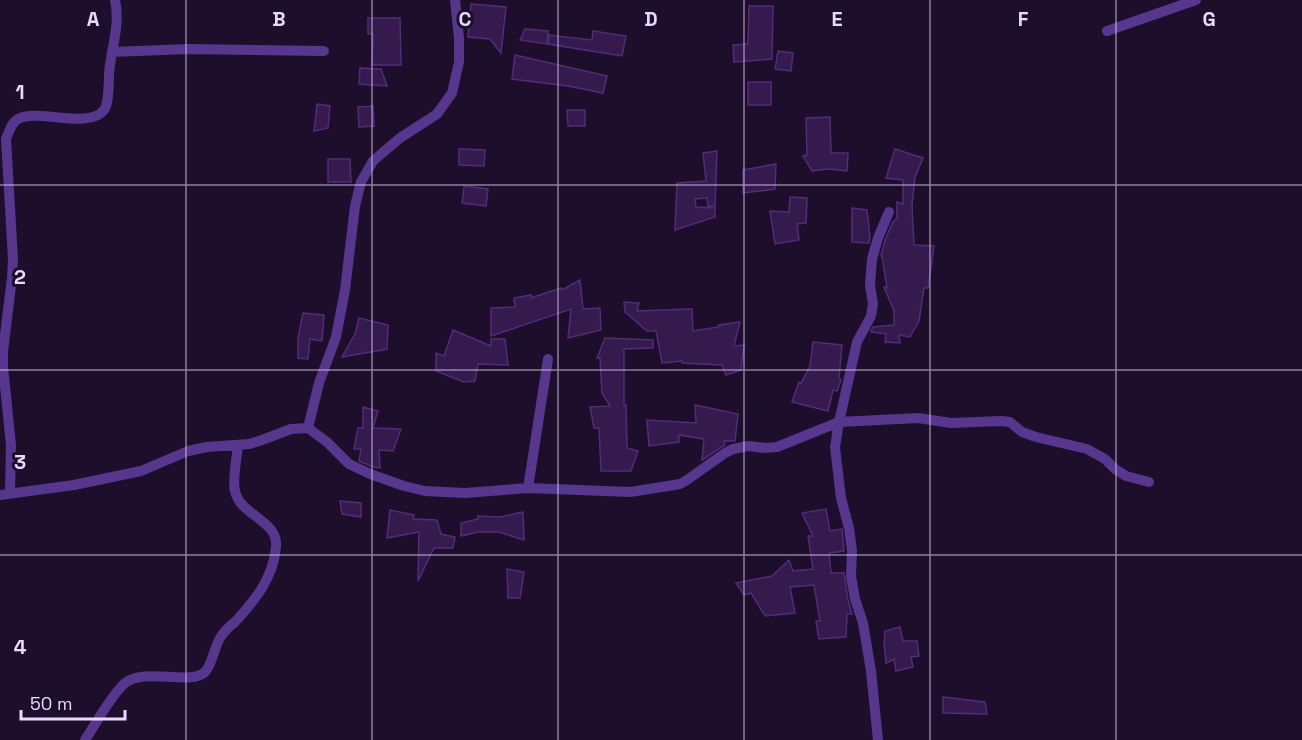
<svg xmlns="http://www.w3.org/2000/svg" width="1302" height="740" font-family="'Space Grotesk',sans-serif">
	<rect width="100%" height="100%" fill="#1d0f2b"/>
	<path fill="#351a4d" stroke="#542a7b" stroke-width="1.5" d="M471,4l35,3 -5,46 -11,-14 -22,-2z
		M749,6h24l-1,53 -38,3 -1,-17 15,-1z
		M368,18h32l1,47h-29l1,-31h-5z
		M525,29l23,2 -1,13 -27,-4z
		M593,31l33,5 -4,20 -74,-12 1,-9 43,5z
		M778,51l15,2 -2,18 -16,-2z
		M515,55l92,21 -4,17 -35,-7 -56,-7z
		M360,68l21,1 6,17 -28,-2z
		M748,82h23v23h-23z
		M317,104l13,2 -2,22 -14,3z
		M373,106l1,20 -15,1 -1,-20z
		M567,110h18v16h-17z
		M830,117l1,36h17l-1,18 -19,-2 -16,2 -9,-15 4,-1 -1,-37z
		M459,149l26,1 -1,16 -25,-1z
		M895,149l28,9 -8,19 -3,28 2,40 20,1 -6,42h-4l-5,33 -9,16 -11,-2 1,8 -15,-1 1,-8 -15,-2 2,-5 21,-2v-14l-10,-24 3,1 -5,-32h-1l4,-16 8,-18 4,-4v-16l6,2v-24l-17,-2z
		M717,151l-2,55h-7l-1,-8 -12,1 1,8 19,1v9l-40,13 2,-47 29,-2 -3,-28z
		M328,159h22l1,23h-23z
		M776,164l-1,25 -32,4v-23z
		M464,186l24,3 -2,17 -24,-3z
		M790,197l17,1 -1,25 -9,1 2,16 -24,4 -5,-33 19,1z
		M852,208l15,2 3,28 -1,5 -17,-1z
		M580,280l3,29 17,-1 1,22 -33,8 3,-29 -80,27v-28l24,-1 -1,-9 17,-3v3l30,-10 1,2z
		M624,302l15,1 -2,8 55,-2 1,22 25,-4 1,-2 21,-3 -6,24 10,-1 -3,25 -15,5 -4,-10 -40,-2v-2l-20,2 -6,-32h-9l-22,-19z
		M303,313l21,2 -2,26 -12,-2 -2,20 -10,-1v-20z
		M359,318l29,7 -1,24 -45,8 13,-23z
		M453,330l38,16v-7h14l3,26 -30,-1 -3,17 -11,1 -28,-11v-18l8,3z
		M605,338l48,2v8l-29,1v56h2l1,43 11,3 -7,20h-30l-2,-43h-5l-4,-21 20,-1 -8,-13 -2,-35h-3z
		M813,342l29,3 -3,33 2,2 -4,11 -4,-1 -5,21 -36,-9 7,-20 2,1 9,-17z
		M695,405l43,9 -3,27h-11l1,4 -23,15 2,-21 -25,-4v7l-30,4 -2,-26 49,3z
		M363,407l15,4 -5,17 28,1 -8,22 -14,-1 1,18 -7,-1 -14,-6 2,-12h-7l4,-21h5z
		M340,501l21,2v14l-19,-3z
		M826,509l4,22 12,-2 2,22 -15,2 2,20h13l4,27 4,14h-5l-1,23 -27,2 -3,-18h4l-6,-36 -24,2 5,26 -30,3 -14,-23 -7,2 -8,-12 36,-7 17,-16 4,11 20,-2 -5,-33h5l-11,-23z
		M390,510l24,5 -1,4 24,1 4,14 14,3 -2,11h-19l-16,33 1,-49 -32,6z
		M523,512l1,28 -25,-8h-21l-17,4v-13l17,-4v-3l22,1z
		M507,569l17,3 -4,26h-12z
		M900,627l3,14h14l2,15 -8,1 2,10 -17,4 -2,-12 -8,4 -2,-19 1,-13z
		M943,697l42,5 2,12 -44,-1z"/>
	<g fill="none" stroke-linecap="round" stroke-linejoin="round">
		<path stroke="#56378d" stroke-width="10" d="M1107,31l89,-31
			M112,52l76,-3 136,2
			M308,428l11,-45 17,-46 9,-47 10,-84 6,-24 12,-21 27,-23 37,-24 15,-21 7,-31v-24l-4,-38
			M528,488l20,-129
			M10,493l1,-48 -8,-78v-16l9,-73 1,-19 -7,-120c3,-7 5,-16 12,-20 19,-11 71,11 86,-9 6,-8 4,-34 6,-45 3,-22 10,-43 5,-65
			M0,495l74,-10 67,-14 47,-20 19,-4 42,-3 13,-4 29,-11 17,-1 19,14 22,22 21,10 34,12 21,5 40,2 63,-5 102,4 38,-6 12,-2 7,-4 38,-27 8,-4 15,-3 17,2 12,-1 62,-25 79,-4 33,5 50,-2 9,1 12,10 14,5 51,12 18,10 10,10 11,7 23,6
			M85,740c10,-15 27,-46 40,-57 20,-16 65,3 80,-11 8,-8 9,-27 17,-37 3,-5 8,-9 13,-13 20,-22 38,-43 41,-75 3,-27 -36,-31 -41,-56 -3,-10 2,-34 3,-46
			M878,740l-7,-69 -8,-48 -8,-24 -4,-23 1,-25 -3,-23 -8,-30 -6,-51 4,-25 18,-80 14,-26 2,-12 -3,-19 2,-26 6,-21 11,-26"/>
	</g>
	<path fill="none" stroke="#e9d9ff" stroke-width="1.5" stroke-opacity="0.55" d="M186,0v740M372,0v740M558,0v740M744,0v740M930,0v740M1116,0v740M0,185h1302M0,370h1302M0,555h1302"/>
	<g font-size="20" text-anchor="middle" font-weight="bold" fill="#e9d9ff" stroke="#1d0f2b" stroke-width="6" stroke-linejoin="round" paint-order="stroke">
		<text x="93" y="26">A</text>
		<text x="279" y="26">B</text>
		<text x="465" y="26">C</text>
		<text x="651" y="26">D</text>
		<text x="837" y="26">E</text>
		<text x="1023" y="26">F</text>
		<text x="1209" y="26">G</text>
		<text x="20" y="99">1</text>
		<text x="20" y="284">2</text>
		<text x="20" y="469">3</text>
		<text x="20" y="654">4</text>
	</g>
	<path d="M21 710v9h104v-9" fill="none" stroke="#e9d9ff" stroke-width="3"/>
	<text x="30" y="710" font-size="18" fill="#e9d9ff" stroke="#1d0f2b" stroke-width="4.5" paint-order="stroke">50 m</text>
</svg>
